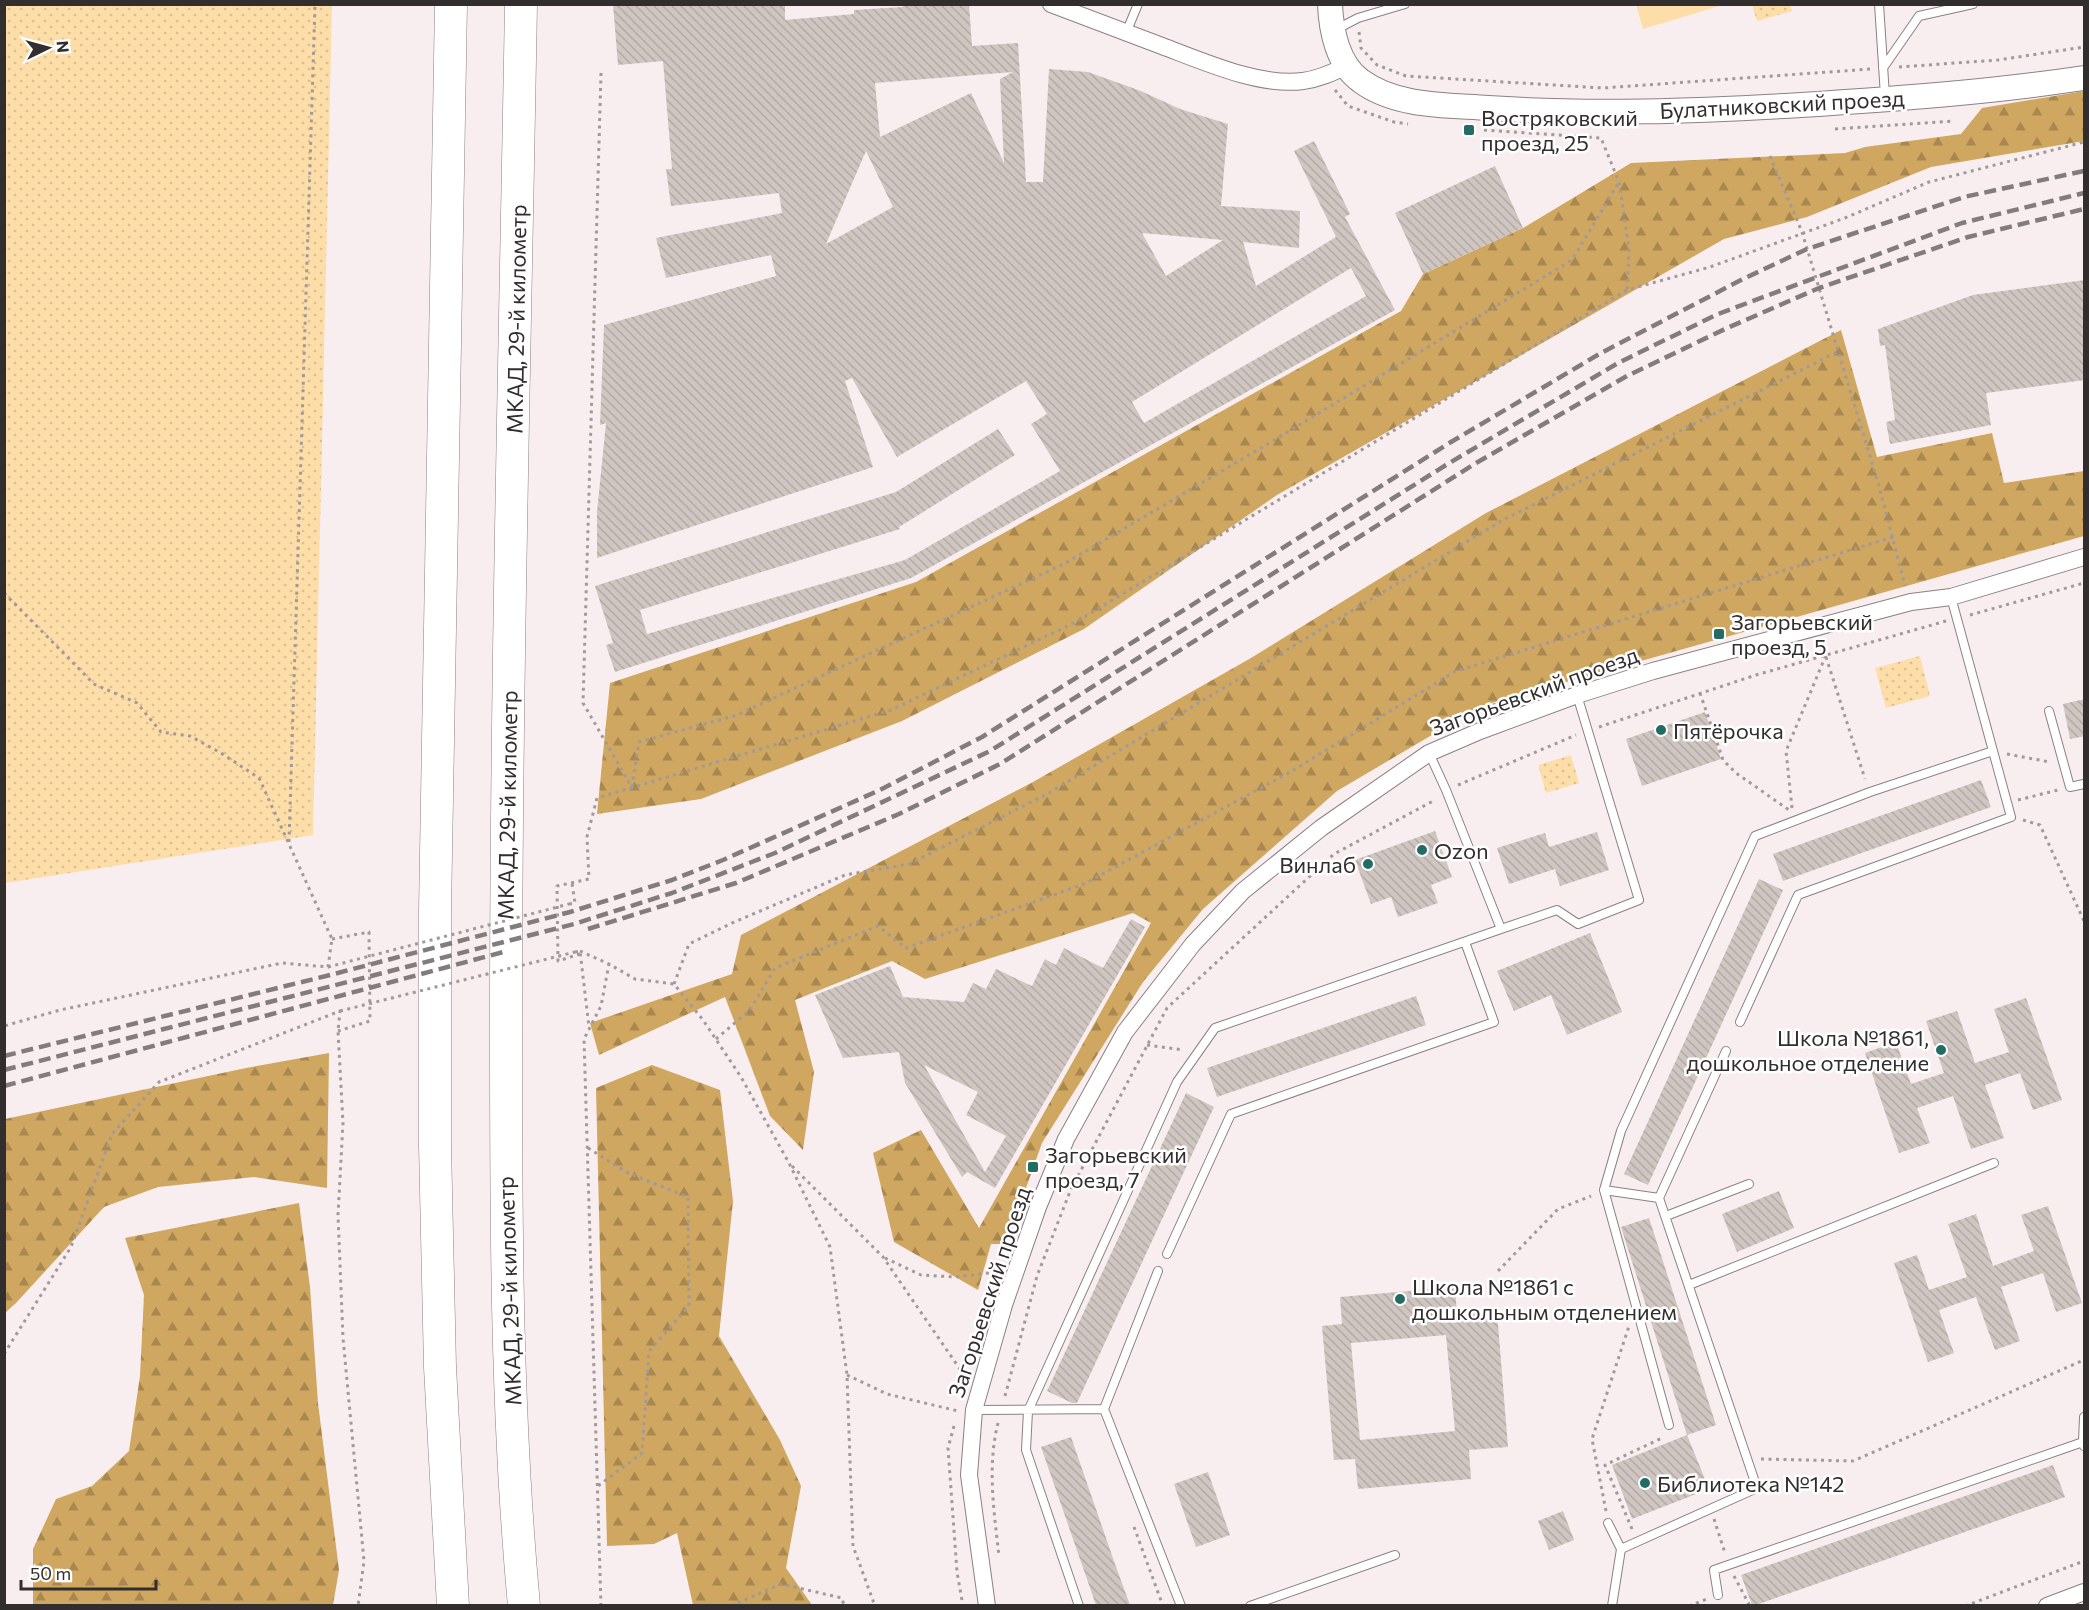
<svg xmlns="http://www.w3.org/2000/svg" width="2089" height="1610" font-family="Commissioner,sans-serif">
	<defs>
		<pattern id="forest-firs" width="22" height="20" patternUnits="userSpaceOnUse" patternTransform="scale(1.5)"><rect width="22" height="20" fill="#cfa761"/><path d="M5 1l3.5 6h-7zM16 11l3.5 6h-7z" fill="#a98850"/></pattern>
		<pattern id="park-dots" width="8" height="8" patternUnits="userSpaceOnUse" patternTransform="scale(1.5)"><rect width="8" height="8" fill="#fedea8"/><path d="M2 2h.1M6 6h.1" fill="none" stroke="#dabf91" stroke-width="1.8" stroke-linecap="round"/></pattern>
		<pattern id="building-back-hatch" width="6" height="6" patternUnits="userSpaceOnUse" patternTransform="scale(1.5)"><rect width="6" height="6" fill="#d0c6c1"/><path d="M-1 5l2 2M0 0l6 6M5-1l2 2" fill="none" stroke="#b3aaa6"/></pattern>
	</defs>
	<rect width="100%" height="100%" fill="#f9eeef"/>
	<path fill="#fedea8" d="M1636,4h87v1l-80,24z"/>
	<path fill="url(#forest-firs)" d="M2084,91v50l-153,26 -124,50 -83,22 -447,256 -193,134 -182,92 -201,78 -104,15 13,-131 306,-101 485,-271 22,-37 100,-46 108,-65 214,-10 20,-6 96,-13 21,-26z
		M1841,330l36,127 115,-24 12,50 80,-12v65l-603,170 -144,85 -134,118 -60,73 -101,161 -36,101h-15l-13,46 -84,-48 -21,-89 48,-23 58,98 172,-305 -18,-10 -208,66 -33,-18 -97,39 19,72 -11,78 -33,-34 -45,-119 -126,58 -9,-32 142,-49 9,-39 292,-153 218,-124 235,-145z
		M329,1053l-2,135 -73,-11 -96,10 -54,20 -88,96 -11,10v-194l241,-51z
		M652,1065l68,25 13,111 -14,135 61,104 21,46 -15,82 26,37h-119l-16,-72 -23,11 -47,2 -11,-458z
		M299,1203l11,84 8,116 21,167 -6,35h-300v-56l23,-50 36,-13 37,-35 11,-75 4,-81 -19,-57z"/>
	<path fill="url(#park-dots)" d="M5,4l327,1 -19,830 -308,48z
		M1752,5h38l2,6 -35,10z
		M1920,656l10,40 -44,12 -11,-40z
		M1571,755l8,28 -33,10 -8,-28z"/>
	<path fill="url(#building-back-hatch)" fill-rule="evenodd" d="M613,4h172v16l69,-6v-4l49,-3v-3h66l3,42 46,-3 8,139h17l6,-113 39,3 53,19 39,18 48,15 -7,82 79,5 -1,37 -56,-6 13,44 80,-49 -42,-86 20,-10 36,73 -5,3 50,93 -484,268 -296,94 -9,-27 7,-2 -18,-57 301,-94 102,-63 17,26 -116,72 1,2 -260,81 7,24 258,-74 155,-89 -29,-47 16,-10 -21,-33 -129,76 -45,-79 -7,3 28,86 -276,91v-46l9,-89 -6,2 4,-100 172,-49 -5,-21 -105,23 -10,-40 126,-25 -3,-20 -108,13 -5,-37h6l-9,-108 -45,4zM1013,72l-13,7 4,84 -33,-70 -91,44 -5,-54zM866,151l27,56 -67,37 27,-63zM1142,233l81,7 -57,36zM1351,268l15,28 -222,127 -12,-21z
		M1495,166l28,62 -100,46 -28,-61z
		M2085,280v100l-99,13 5,32 -101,19 -4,-22 9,-2 -10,-75 -5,1 -2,-17 95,-34z
		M2085,699v37l-15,3 -7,-35z
		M1705,712l16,47 -79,27 -16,-47z
		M1981,780l10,27 -208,74 -10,-27z
		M1435,831l17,46 -21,8 7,18 -40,14 -7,-20 -20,7 -16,-44z
		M1597,832l12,38 -49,16 -5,-17 -46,15 -12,-36 48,-15 4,14z
		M1759,879l24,11 -135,295 -24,-11z
		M1131,919l14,8 -150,261 -28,-16 -5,5 -57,-94 -6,-31 -56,6 -28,-63 75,-29 13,31 61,5 9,-19 13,6 10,-20 36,17 13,-27 11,6 8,-17 39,20zM924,1065l54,27 -12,23 40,21 -21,36z
		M1590,933l32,79 -55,23 -16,-40 -37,16 -17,-40z
		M1416,996l10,29 -209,72 -10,-29z
		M2026,998l36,102 -29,10 -13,-37 -35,12 19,53 -33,11 -18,-53 -36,12 13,35 -31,10 -34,-100 31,-11 15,42 33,-11 -18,-52 31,-10 18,52 34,-11 -15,-43z
		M1186,1093l28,14 -137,296h-5l-25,-12z
		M1779,1191l15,37 -57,24 -15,-38z
		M2048,1206l34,97 -26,9 -13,-39 -42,14 19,54 -25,9 -19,-53 -37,13 15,43 -26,9 -34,-99 23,-8 12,35 38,-13 -19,-53 28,-10 17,52 41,-15 -13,-36z
		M1649,1218l67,207 -29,10 -66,-208z
		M1455,1287l2,28 40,-3 11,135 -39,3 2,29 -113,10 -3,-30 -21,1 -12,-134 20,-2 -2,-27zM1446,1335l9,96 -95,9 -9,-97z
		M1687,1435l22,54 -77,30 -20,-54z
		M1071,1437l44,127 15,41h-34l-55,-158z
		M2053,1465l12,32 -309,108h-4l-11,-30z
		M1208,1472l22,63 -34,12 -22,-63z
		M1563,1511l11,29 -25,10 -11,-29z"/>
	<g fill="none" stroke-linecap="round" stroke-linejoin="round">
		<defs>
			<path id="lane" d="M1879,4l6,92
				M1335,30l23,-12 47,-14
				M1126,33l12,-29
				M1883,68l36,-52 54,-12
				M2049,711l21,76 14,-3
				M1429,753l17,37 55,139 56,-19 21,14 61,-24 -62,-205
				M1740,1022l58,-127 213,-78 -60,-220
				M1726,1051l-67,147 -55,-8 17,-59 134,-295 115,-44 123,-41
				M1604,1190l65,235
				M1666,1216l83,-32
				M1167,1254l64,-140 263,-92 -29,-80
				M1158,1271l-54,138 77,197
				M1689,1285l305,-122
				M974,1410l130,-1
				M2083,1442l1,-25
				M1608,1523l13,26 136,-61 -98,-290
				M1718,1595l-4,-25 369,-128 1,4
				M1079,1606l-53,-156 2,-39 149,-329 38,-54 286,-99
				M1250,1606l145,-51
				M1612,1606l9,-57"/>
			<path id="street" d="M1051,4c37,14 74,28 111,42 40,15 98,41 141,35 16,-2 29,-8 43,-15
				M987,1606l-18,-131 5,-65 30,-105 34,-98 28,-68 59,-107 68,-88 50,-53 78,-63 108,-75 51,-22 97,-36 76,-24 258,-69 40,-5 133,-40
				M2047,1606l37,-14"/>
			<path id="secondary" d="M1330,4c1,27 8,61 31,77 35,26 86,24 127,27 105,7 208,3 313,-3 95,-6 189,-13 283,-27"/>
			<path id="highway" d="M451,4l-16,907v234l5,222 13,239
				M521,4c-6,341 -15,682 -15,1022 0,193 0,387 18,580"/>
		</defs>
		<use href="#lane" stroke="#8c8182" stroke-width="10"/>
		<use href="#street" stroke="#8c8182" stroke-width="18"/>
		<use href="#secondary" stroke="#8c8182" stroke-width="26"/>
		<use href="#highway" stroke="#8c8182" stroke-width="33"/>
		<path stroke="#a1999a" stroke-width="3" stroke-dasharray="3 4.5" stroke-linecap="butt" d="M1359,32l2,16 16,17 29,11 197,12 268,-19
			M1899,67l99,-7 86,-13
			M601,73l-18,630 48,83
			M1335,90l13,16 46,16 14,2
			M1835,129l119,-8
			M1484,130l117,8 18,44 10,66 -2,42
			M1770,156l32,76 77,254 26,100
			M4,593l90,91 43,19 24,29 29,4 31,17 38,25 73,161 -4,28 -46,-4 -222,47 -56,16
			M1970,615l114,-32
			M1826,657l39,122
			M1700,693l23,67 13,13 53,37
			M1479,711l11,-5 22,-7
			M1599,727l157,-52 190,-54
			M2007,754l43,8
			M1458,785l118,-50
			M632,787l7,-45 98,-27 327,-151 207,-122 301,-182 47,-78
			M2018,800l40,-10
			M1792,808l-6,-57 40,-96
			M2023,820l17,5 44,96
			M289,842l26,-838
			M569,904l6,-1 -3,-20
			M332,939l37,-7 1,89 -32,10
			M580,951l29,13 26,15 39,5 29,36 38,57 48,86 41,84 17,128 6,171 22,60
			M575,952l5,-1 9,76
			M580,954l-22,7 -1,-75 32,-7 -2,-42 10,-39 294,-88 185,-88 551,-332 83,-23 135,-49 84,-36 155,-40
			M674,984l15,-40 43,-21 113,-48 64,-11 138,-70 456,-274 334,-168
			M716,1039l34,-29 25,-42 103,-42 28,22 178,-64 208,-113 164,-100 437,-134
			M1147,1045l37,5
			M588,1148l40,25 60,24 1,109 -40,45 -7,102 -44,33
			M792,1166l91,91 83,121
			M885,1258l36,17 34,2 42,-5
			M1498,1271l60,-62 33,-13
			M4,1354l67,-107 41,-113 47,-52 181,-71 -2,20 5,92 -5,92 5,123 21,223 -6,45
			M847,1375l40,19 71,17
			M1005,1396l32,-120 34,-87 96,-181 167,-154 101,-54
			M998,1423c-11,43 -4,89 1,133
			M954,1426l-6,22 9,124 6,34
			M1761,1459l92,2 231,-101
			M1606,1511l-14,-72 37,-113
			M1714,1519l11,34
			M1134,1527l29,79
			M1632,1529l-27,-64 59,-28
			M1734,1576l16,30
			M601,1606l-17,-567 17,-33 8,-42
			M731,1606l50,-22 61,14 2,8
			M1689,1606l18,-7
			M1965,1606l119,-45"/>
		<use href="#lane" stroke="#fff" stroke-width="8"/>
		<use href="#street" stroke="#fff" stroke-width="16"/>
		<use href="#secondary" stroke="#fff" stroke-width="24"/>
		<use href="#highway" stroke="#fff" stroke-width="32"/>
		<path stroke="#837c7c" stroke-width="4.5" stroke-dasharray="12 6" stroke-linecap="butt" d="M588,929l148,-46 163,-69 101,-50 476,-301 151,-87 98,-47 94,-41 149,-51 116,-28
			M4,1056l326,-81 240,-63 102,-32 51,-20 157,-70 102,-53 469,-295 150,-89 142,-74 64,-30 157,-52 120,-26
			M4,1070l570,-146 98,-31 103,-40 215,-102 456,-286 172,-102 100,-49 244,-91 122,-30
			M4,1086l503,-135"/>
		<path stroke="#a1999a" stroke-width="3" stroke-dasharray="3 4.5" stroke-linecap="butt" d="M328,967l241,-63
			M340,1011l235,-59"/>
	</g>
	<g fill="#236c63" stroke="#fff" stroke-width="2">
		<rect x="1463" y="124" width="12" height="12" rx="3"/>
		<rect x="1713" y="628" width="12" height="12" rx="3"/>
		<circle cx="1661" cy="730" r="6"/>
		<circle cx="1422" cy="850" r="6"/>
		<circle cx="1368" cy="864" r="6"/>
		<circle cx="1941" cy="1050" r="6"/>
		<rect x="1027" y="1161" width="12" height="12" rx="3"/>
		<circle cx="1400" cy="1299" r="6"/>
		<circle cx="1645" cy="1483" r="6"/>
	</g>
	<g text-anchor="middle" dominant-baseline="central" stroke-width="5" stroke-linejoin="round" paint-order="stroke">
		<g font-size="22" fill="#322e2e" stroke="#fff">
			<text transform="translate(1782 104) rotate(-3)">Булатниковский проезд</text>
			<text transform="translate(516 319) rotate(-89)">МКАД, 29-й километр</text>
			<text transform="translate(1534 691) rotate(-20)">Загорьевский проезд</text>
			<text transform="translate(507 805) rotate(-89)">МКАД, 29-й километр</text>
			<text transform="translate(509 1291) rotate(-92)">МКАД, 29-й километр</text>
			<text transform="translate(989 1292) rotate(-72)">Загорьевский проезд</text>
		</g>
		<g font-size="22" fill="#322e2e" stroke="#fff" text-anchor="start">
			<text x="1481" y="117">Востряковский<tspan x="1481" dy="25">проезд, 25</tspan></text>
			<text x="1731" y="621">Загорьевский<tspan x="1731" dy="25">проезд, 5</tspan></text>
			<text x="1673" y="730">Пятёрочка</text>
			<text x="1434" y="850">Ozon</text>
			<text x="1356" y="864" text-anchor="end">Винлаб</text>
			<text x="1929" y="1037" text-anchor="end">Школа №1861,<tspan x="1929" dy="25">дошкольное отделение</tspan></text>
			<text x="1045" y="1154">Загорьевский<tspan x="1045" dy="25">проезд, 7</tspan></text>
			<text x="1412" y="1286">Школа №1861 с<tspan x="1412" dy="25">дошкольным отделением</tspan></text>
			<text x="1657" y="1483">Библиотека №142</text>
		</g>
	</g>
	<rect width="2089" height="1610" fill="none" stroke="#322e2e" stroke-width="12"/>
	<g transform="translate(48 48) rotate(85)" stroke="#ffffff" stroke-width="4.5" paint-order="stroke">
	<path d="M0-4.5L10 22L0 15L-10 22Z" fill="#322e2e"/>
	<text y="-9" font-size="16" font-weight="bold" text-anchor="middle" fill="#322e2e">N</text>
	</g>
	<path d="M21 1580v9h135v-9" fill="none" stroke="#322e2e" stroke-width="3"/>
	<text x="30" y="1580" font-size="18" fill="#322e2e" stroke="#ffffff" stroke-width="4.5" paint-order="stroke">50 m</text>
</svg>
